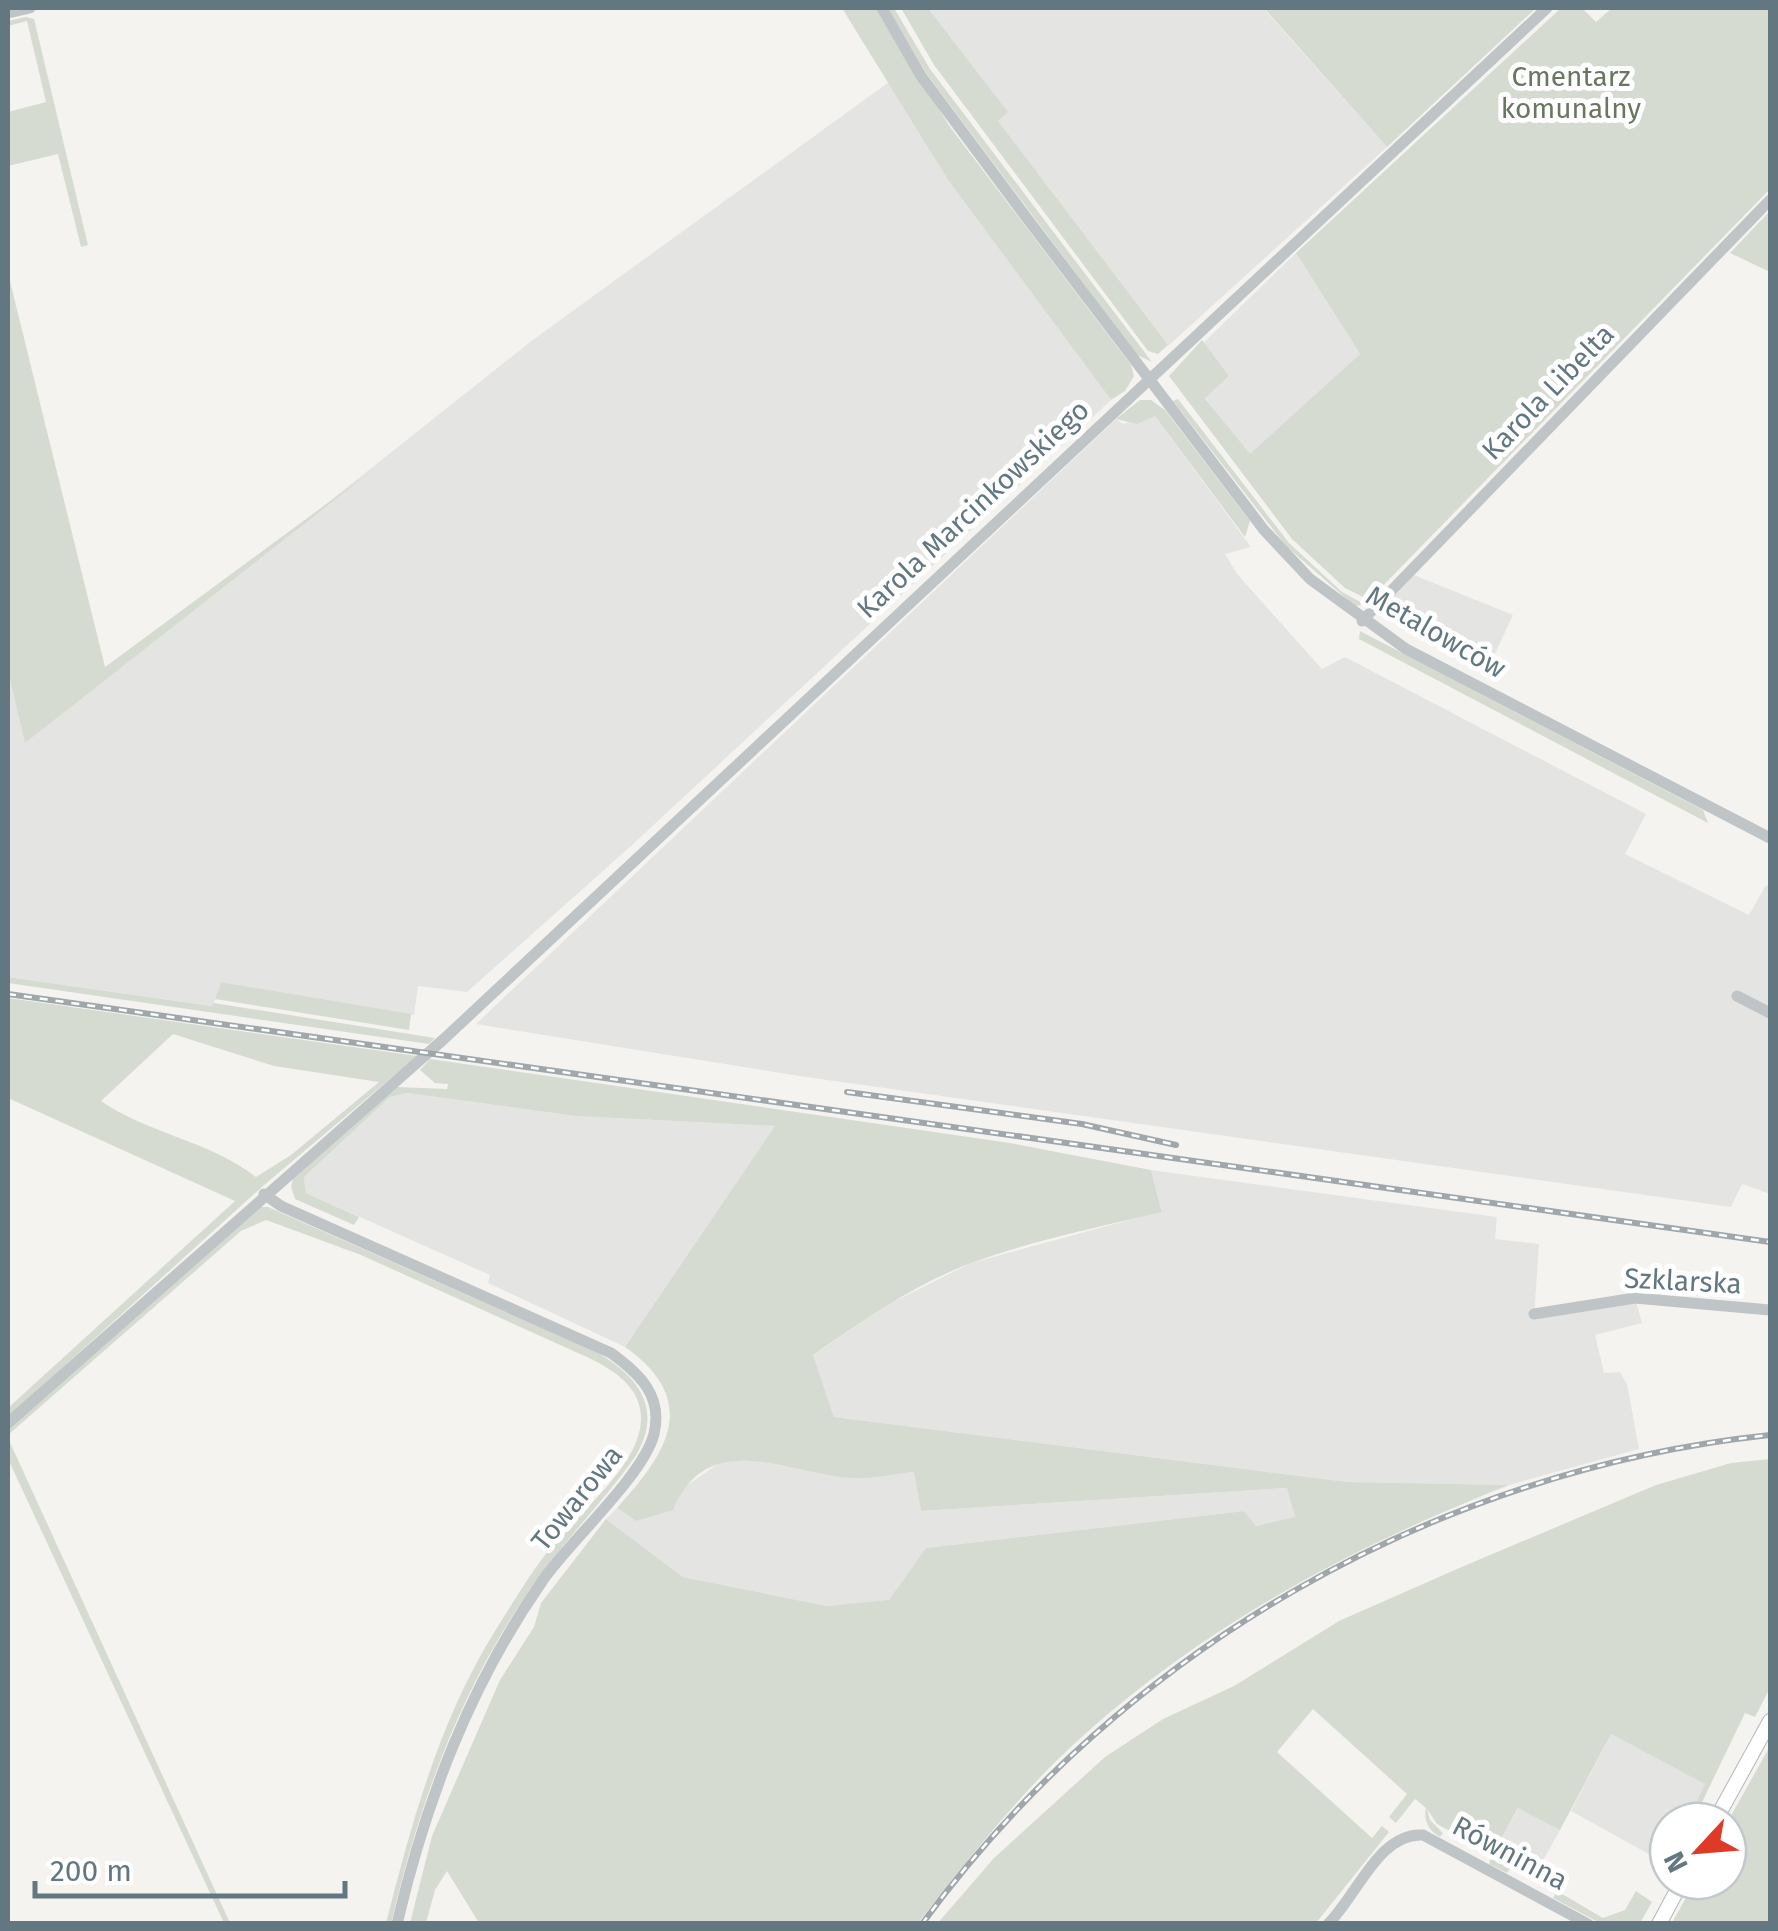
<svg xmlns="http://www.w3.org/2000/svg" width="1778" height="1931" font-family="'Fira Sans',sans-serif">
	<rect width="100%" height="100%" fill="#f4f3f0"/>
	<path fill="#e4e5e3" d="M928,8h335l124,139 -219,199 -171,-225 10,-10z
		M889,82l59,98 163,220 -480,446 -164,146 -49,-6 -4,29 -193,-33 -8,24 -205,-29v-306l18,71 508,-403z
		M1296,253l64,101 -110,101 -45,-58 24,-21 -26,-33z
		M1155,416l96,131 -26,7 12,20 85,95 23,-12 301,157 -21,40 124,61 17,-30 4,3v306l-28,-10 -11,23 -932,-131 -323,-52 640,-605 7,5z
		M1414,575l99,40 -22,47 -9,-5 -6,9 -97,-54z
		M407,1093l168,23 201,10 -151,221 -137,-64 2,-8 -184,-82 -2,-16 86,-80z
		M1151,1170l346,47 -2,22 44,5 -5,75 102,-17 6,21 -47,12 9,38 16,-1 7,12 12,65 -130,36 -161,-3 -514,-65 -21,-62 76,-51 82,-41 191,-52z
		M722,1461h36l95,17 62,-6 6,39 367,-23 7,30 -40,8 -11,-15 -318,37 -37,53 -62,5 -144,-29 -77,-58 11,-11 19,13z
		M1611,1734l95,50 -19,37h-19l-3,42 -94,-52z
		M1519,1807l41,23 -25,45 -41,-23z"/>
	<path fill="#d6dbd1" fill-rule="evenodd" d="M842,8h34l74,119 181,238 3,11 -9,15 -14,9 -163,-220z
		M888,8h6l36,61 222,293 -15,-7 -211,-282z
		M901,8h27l80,104 -10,9 170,224 -10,9 -10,-3 -214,-286z
		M1264,8h-1h273l-149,139z
		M1561,8h21l14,14 16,-14h158v181l-401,411 -24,-12 -53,-49 -123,-163 33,-36 27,36 -24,22 45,56 110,-100 -64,-101z
		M26,17l8,2 54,226 -7,2 -23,-93 -50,12v-54l38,-10 -19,-81 -19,5v-5z
		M1770,211v61l-40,-19z
		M8,273l97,394 269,-198 -349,274 -17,-72z
		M1178,399l111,144 53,49 24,13 -11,1 -69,-60 -113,-145z
		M1140,400h11l14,10 85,111 -5,16 -90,-121 -18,8 -21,-5z
		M1360,631l343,179 5,13 -349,-184z
		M8,977l204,29 2,-3 221,35 -6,6 -421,-61z
		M221,982l190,32 -2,16 -194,-31z
		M8,998l409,58 -154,130 -255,231v-9l227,-207 -227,-103zM173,1034l101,32 105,16 -88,73 -35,22c-46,-36 -107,-43 -155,-76z
		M430,1059l580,84 141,27 11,42c-63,15 -127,28 -188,50 -58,21 -110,58 -161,93l21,62 514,65 161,3c-155,61 -300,138 -425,250 -62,55 -115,123 -166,188h-439l-32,-52 -12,19 -9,33h-16l22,-87 68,-156 34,-53 7,-24 65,-84 77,58 144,29 62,-6 37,-52 318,-37 12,15 39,-9 -8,-29 -366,23 -7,-39c-20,2 -42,7 -62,6 -66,-4 -144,-52 -179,32l-37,11 -19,-13c51,-56 84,-107 8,-161l150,-221 -200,-10 -168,-23 -17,4 -86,80 2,16 53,24 -5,8 -59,-26 -4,-12 3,-13 103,-87 50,2 1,-5 -13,-1 -15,-13z
		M256,1207h12l328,145c43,24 68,58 39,105 -32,45 -72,85 -104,131 -71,101 -112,216 -140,336l-5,-1c26,-101 53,-202 109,-292 19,-30 38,-62 60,-89 27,-32 73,-68 84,-109 10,-39 -19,-60 -50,-75l-228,-103 -95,-35 -25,11 -233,204v-8z
		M8,1438l222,485h-6l-216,-464z
		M1770,1459v229l-15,29 -10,-4 -52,108h-6l18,-37 -94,-50 -51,96 -42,-22 -24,44 19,11 -6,10 -18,-9 3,-10 -55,-30 -10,-15 3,11 13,13 -3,4c-11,-6 -17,-17 -14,-29l-11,-9 -19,24 -7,-6 18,-23 -94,-85 -36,43 95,86 10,-12 7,6 -73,91 -379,1 57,-66 111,-101 58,-38 71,-33 105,-65 118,-52 199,-84 75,-22z
		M1770,1746v177h-98l23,-42h33v-60z
		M1557,1891l46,27 22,-8 11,-19 16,11 -12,21h-40l-47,-25z"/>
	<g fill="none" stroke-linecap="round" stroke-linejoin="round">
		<defs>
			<path id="major" d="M1715,1821l55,-100
				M1659,1924l23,-43"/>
		</defs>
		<use href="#major" stroke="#b2b7ba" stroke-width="16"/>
		<path stroke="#bfc4c6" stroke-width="11" d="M882,8l39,68 105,141 238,313 46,49 96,70 364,189
			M8,13l22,-5
			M1362,621l408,-421
			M1737,996l33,17
			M264,1194l17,12 330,147c29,21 52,43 43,81 -11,42 -84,107 -111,146 -73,105 -117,220 -146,344
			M1534,1314l101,-16 135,12
			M8,1423l437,-385 1102,-1030
			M1328,1924c29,-28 51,-92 95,-89l165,89"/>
		<use href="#major" stroke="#fff" stroke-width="14"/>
		<defs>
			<path id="rail" d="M8,994l1762,248
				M847,1092l235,32 94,21
				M922,1924c199,-273 513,-454 848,-489"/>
		</defs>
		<use href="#rail" stroke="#a0a7ab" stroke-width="6"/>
		<use href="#rail" stroke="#fff" stroke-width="2.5" stroke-dasharray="8" stroke-linecap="butt"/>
	</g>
	<g text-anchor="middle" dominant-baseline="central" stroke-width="10" stroke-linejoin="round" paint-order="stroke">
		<g font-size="28" fill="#697762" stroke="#fff">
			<text x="1571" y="76">Cmentarz<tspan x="1571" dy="32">komunalny</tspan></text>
		</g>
		<g font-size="28" fill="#637780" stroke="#fff">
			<text transform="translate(1548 392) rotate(-46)">Karola Libelta</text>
			<text transform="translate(973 509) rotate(-43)">Karola Marcinkowskiego</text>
			<text transform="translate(1436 632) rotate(30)">Metalowców</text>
			<text transform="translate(1683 1281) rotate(3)">Szklarska</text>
			<text transform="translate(577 1498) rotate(-51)">Towarowa</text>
			<text transform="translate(1510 1853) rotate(28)">Równinna</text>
		</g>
	</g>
	<rect width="1778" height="1931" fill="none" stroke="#637780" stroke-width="20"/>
	<g transform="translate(1698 1851) rotate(244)"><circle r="48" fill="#ffffff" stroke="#c1c9cc" stroke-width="2.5"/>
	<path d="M0-8L18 38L0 25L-18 38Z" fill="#de3a26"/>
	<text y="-15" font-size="28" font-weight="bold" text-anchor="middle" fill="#637780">N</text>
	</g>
	<path d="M35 1881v15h310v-15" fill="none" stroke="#637780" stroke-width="5"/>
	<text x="50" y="1881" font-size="30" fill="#637780" stroke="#ffffff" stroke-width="8" paint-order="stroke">200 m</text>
</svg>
